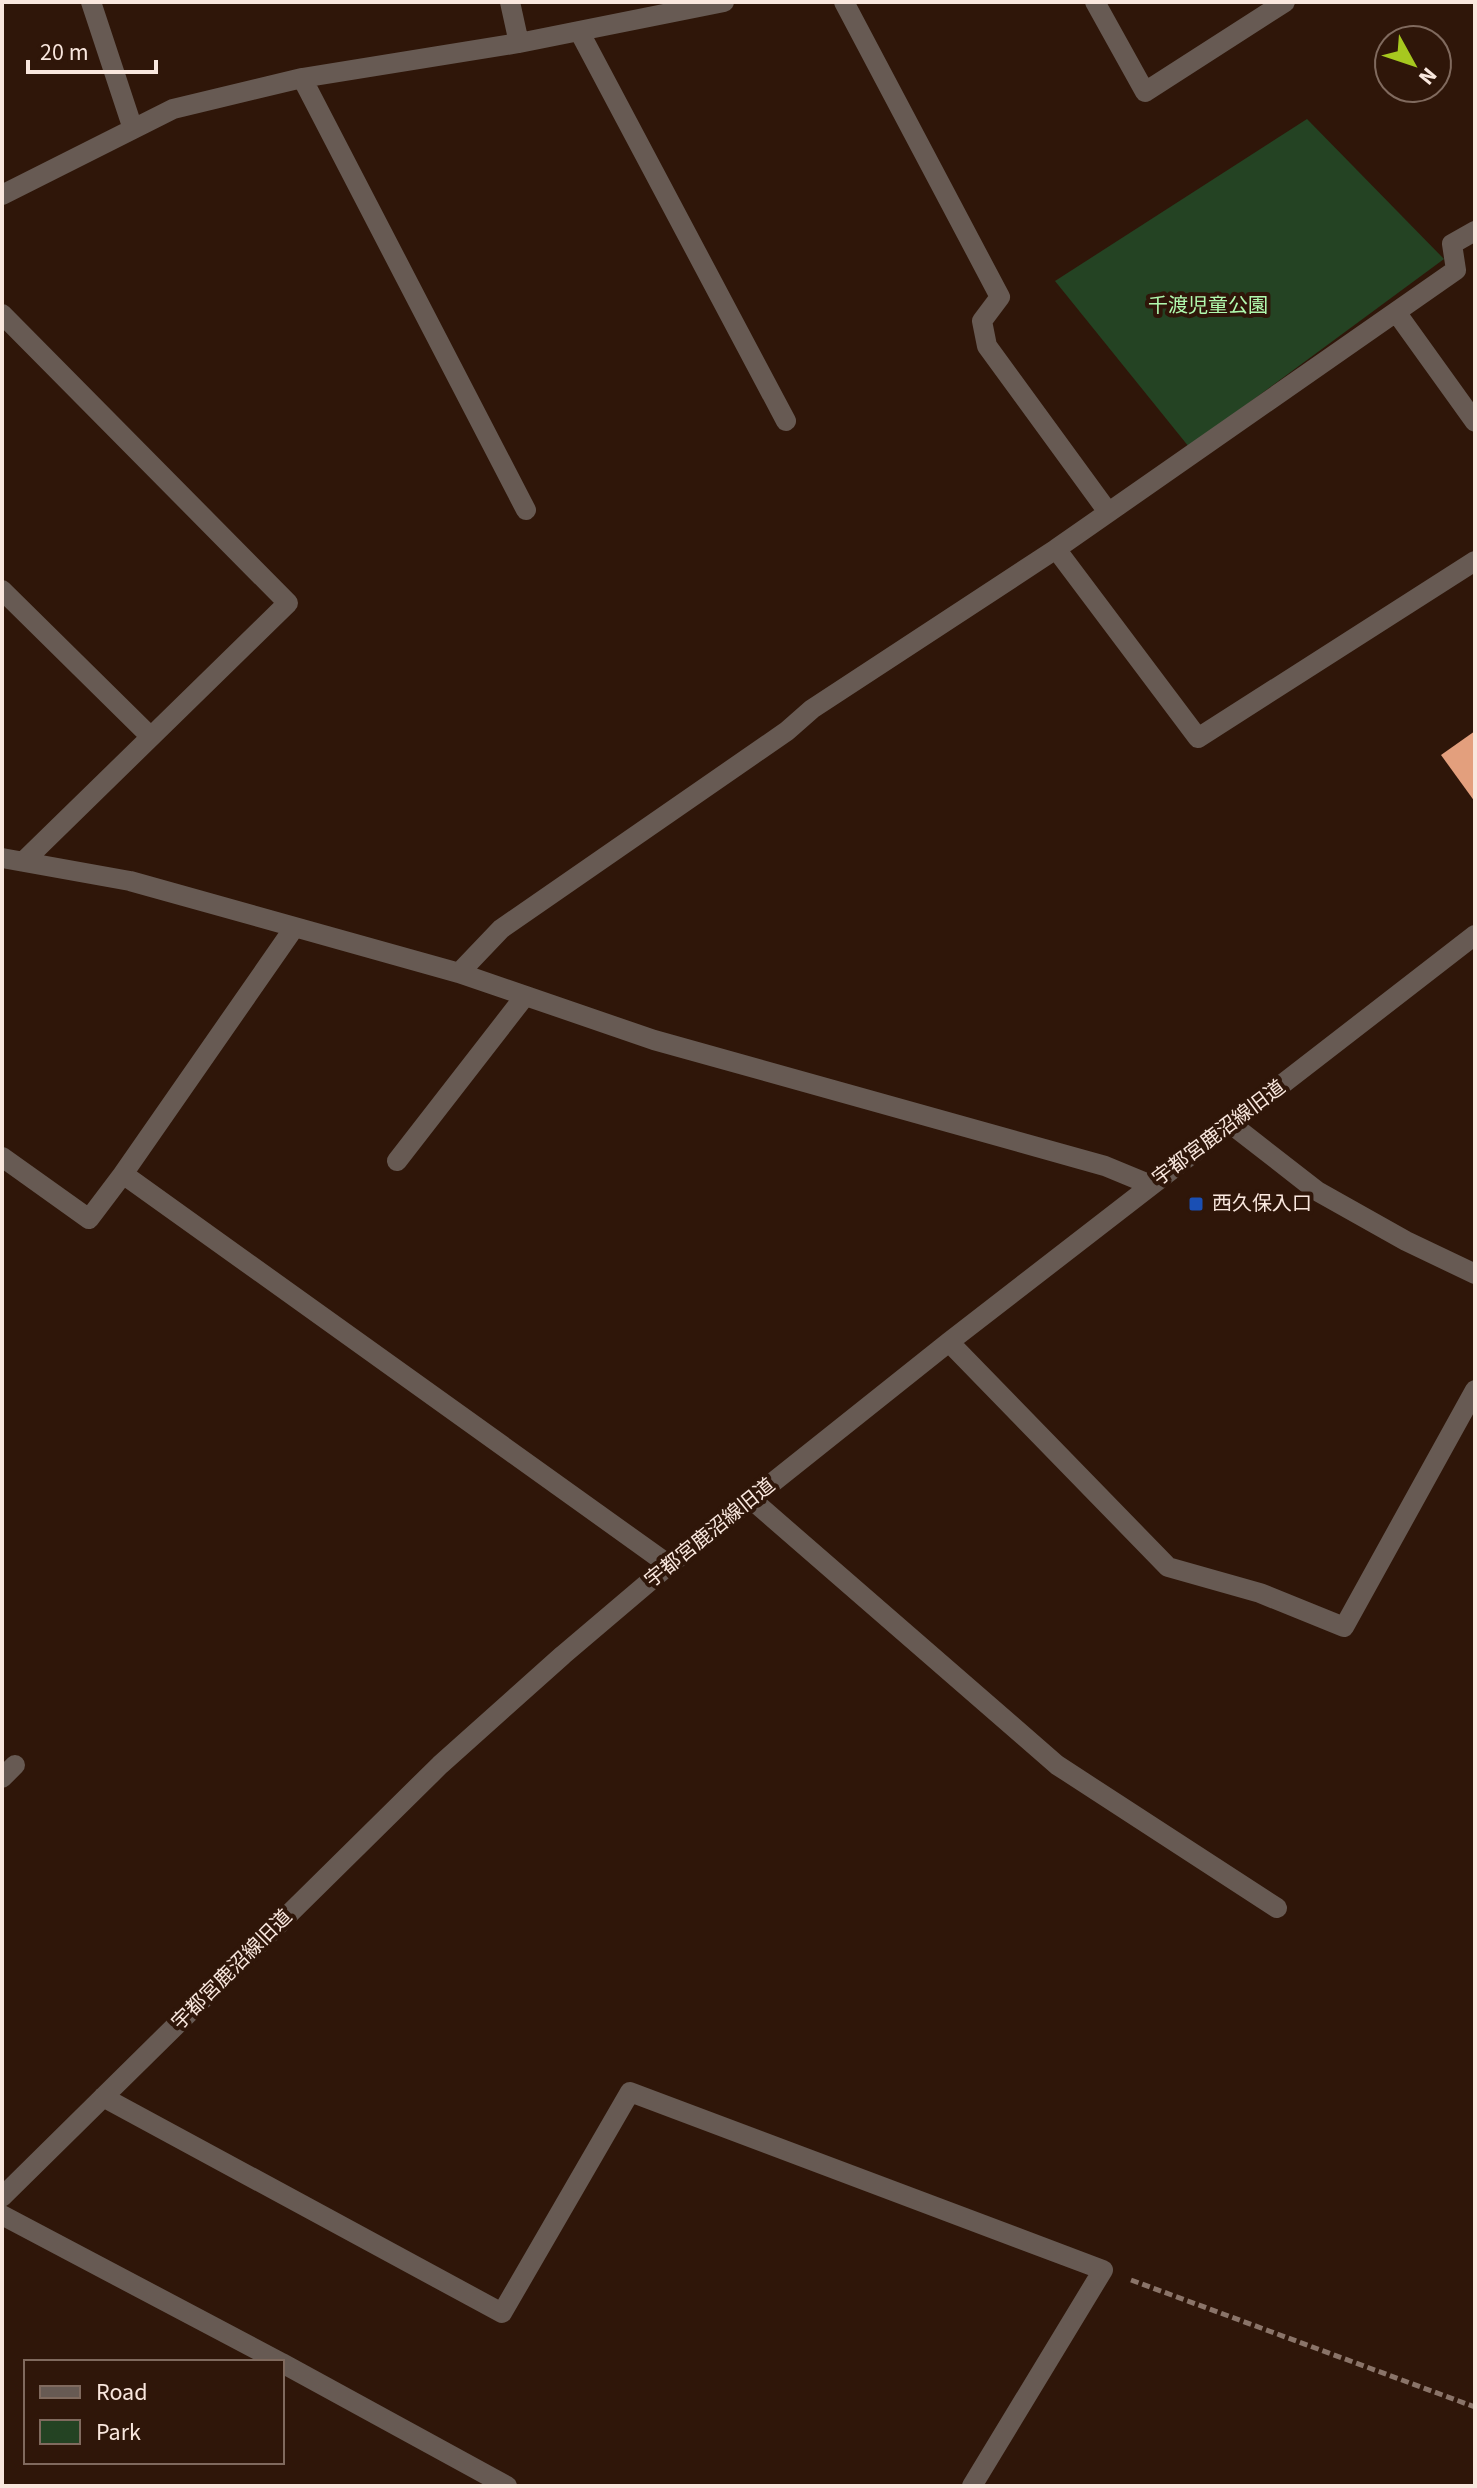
<svg xmlns="http://www.w3.org/2000/svg" width="1477" height="2488" font-family="'Source Sans 3','Noto Sans JP',sans-serif">
	<rect width="100%" height="100%" fill="#2f1609"/>
	<path fill="#244323" d="M1307,119l137,140 -255,188 -134,-166z"/>
	<path fill="#e39f7d" d="M1475,731v71l-34,-47z"/>
	<g fill="none" stroke-linecap="round" stroke-linejoin="round">
		<path stroke="#8a7469" stroke-width="5" stroke-dasharray="8 4" stroke-linecap="butt" d="M1131,2280l344,127"/>
		<path stroke="#675a53" stroke-width="20" d="M91,2l42,127
			M510,2l9,41
			M844,2l156,295 -18,24 5,25 121,166
			M1095,2l50,90 140,-90
			M579,31l207,390
			M302,78l224,432
			M2,195l171,-86 129,-31 217,-35 205,-41
			M1396,312l79,110
			M2,314l286,289 -263,257
			M1056,549l142,189 277,-177
			M2,590l149,147
			M2,858l128,23 329,92 195,67 451,126 46,19
			M294,928l-171,246 546,391
			M459,973l42,-44 286,-198 25,-22 244,-160 400,-279 -4,-26 23,-13
			M1231,1124l86,67 89,50 69,33
			M2,1157l87,62 34,-45
			M397,1161l128,-165
			M949,1342l219,225 92,26 84,34 131,-237
			M751,1499l306,266 220,143
			M2,1778l13,-13
			M103,2097l399,216 128,-221 473,178 -131,216
			M2,2197l438,-432 123,-110 106,-90 280,-223 526,-407
			M2,2215l278,147
			M282,2363l225,123"/>
	</g>
	<rect fill="#1a4fb4" stroke="#2f1609" stroke-width="3" x="1188" y="1196" width="16" height="16" rx="4"/>
	<g text-anchor="middle" dominant-baseline="central" stroke-width="8" stroke-linejoin="round" paint-order="stroke">
		<g font-size="20" fill="#b1faaf" stroke="#2f1609">
			<text x="1208" y="306">千渡児童公園</text>
		</g>
		<g font-size="20" fill="#f9e7de" stroke="#2f1609">
			<text transform="translate(1219 1133) rotate(-37)">宇都宮鹿沼線旧道</text>
			<text transform="translate(710 1533) rotate(-39)">宇都宮鹿沼線旧道</text>
			<text transform="translate(232 1970) rotate(-45)">宇都宮鹿沼線旧道</text>
		</g>
		<g font-size="20" fill="#f9e7de" stroke="#2f1609" text-anchor="start">
			<text x="1212" y="1204">西久保入口</text>
		</g>
	</g>
	<rect width="1477" height="2488" fill="none" stroke="#f9e7de" stroke-width="8"/>
	<rect x="24" y="2360" width="260" height="104" fill="#2f1609" stroke="#806a5e" stroke-width="2"/>
	<rect x="40" y="2386" width="40" height="12" fill="#675a53" stroke="#806a5e" stroke-width="2"/>
	<text x="96" y="2400" font-size="24" fill="#f9e7de">Road</text>
	<rect x="40" y="2420" width="40" height="24" fill="#244323" stroke="#806a5e" stroke-width="2"/>
	<text x="96" y="2440" font-size="24" fill="#f9e7de">Park</text>
	<g transform="translate(1413 64) rotate(130)"><circle r="38" fill="#2f1609" stroke="#806a5e" stroke-width="2"/>
	<path d="M0-6L14 30L0 20L-14 30Z" fill="#a7c81f"/>
	<text y="-12" font-size="22" font-weight="bold" text-anchor="middle" fill="#f9e7de">N</text>
	</g>
	<path d="M28 60v12h128v-12" fill="none" stroke="#f9e7de" stroke-width="4"/>
	<text x="40" y="60" font-size="24" fill="#f9e7de" stroke="#2f1609" stroke-width="6" paint-order="stroke">20 m</text>
</svg>
